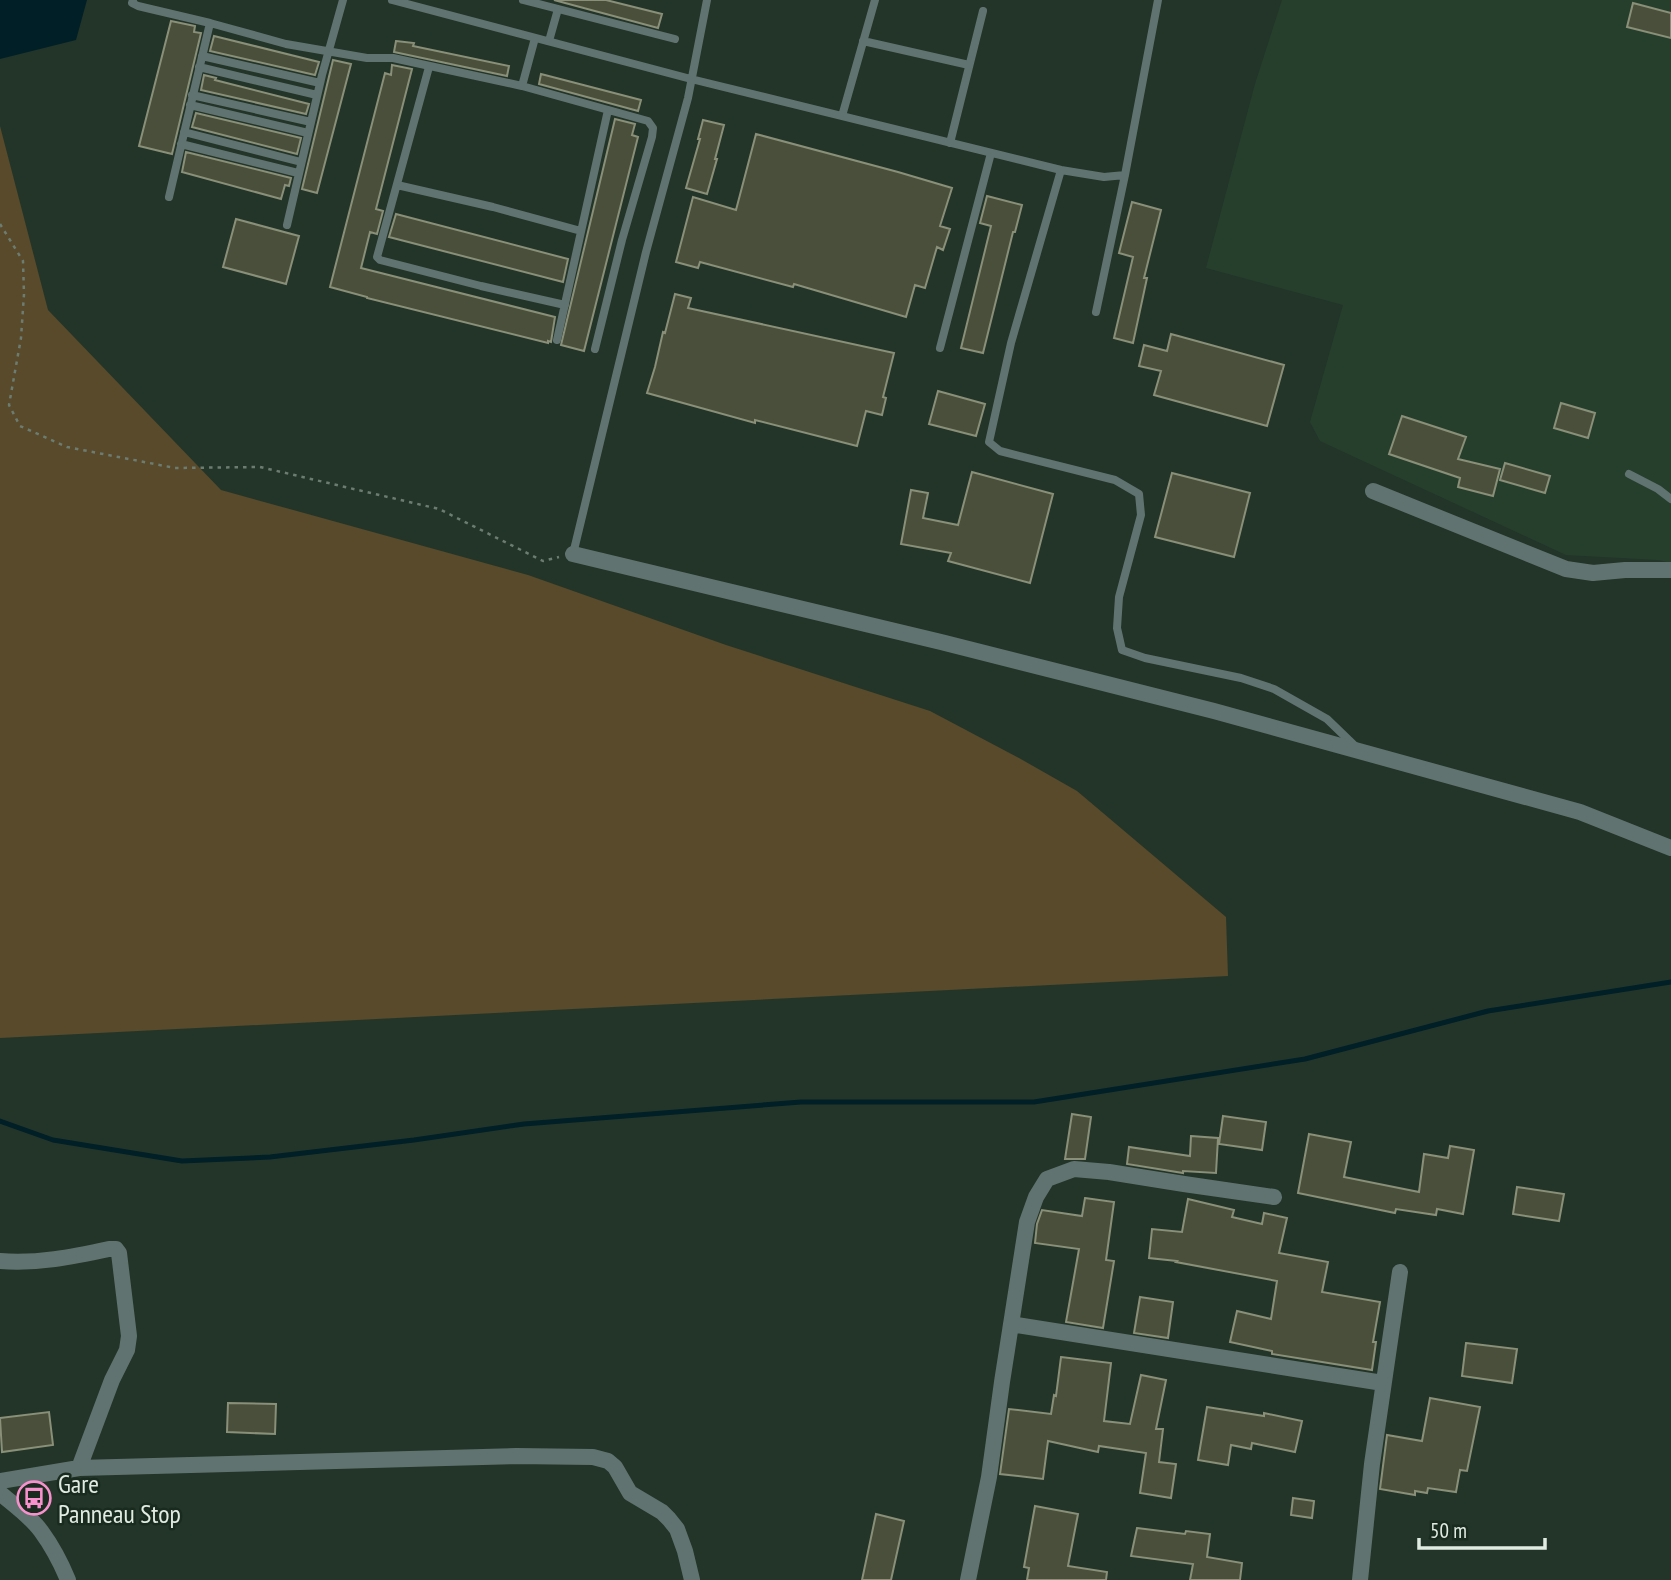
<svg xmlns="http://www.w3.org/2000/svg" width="1671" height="1580" font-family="'PT Sans Narrow',sans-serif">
	<rect width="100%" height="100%" fill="#233528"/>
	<path fill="#263f2d" d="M1282,0h389v563l-13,-3 -92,-5 -246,-114 -10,-19 33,-117 -137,-37 49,-184z"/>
	<path fill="#584a2b" d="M0,126l48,184 173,180 307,85 198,70 204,66 89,47 58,33 149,126 2,59 -1228,62z"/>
	<path fill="#001f27" d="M0,0h87l-11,40 -76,19z"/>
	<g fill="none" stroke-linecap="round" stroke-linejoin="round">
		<path stroke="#001f27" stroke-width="5" d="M0,1121l53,19 129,21 88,-4 144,-17 110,-16 277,-22h233l271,-43 183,-48 183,-29"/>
	</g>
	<path fill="#4a4f3b" stroke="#898f78" stroke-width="2" d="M554,0h52l56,14 -4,14z
		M1633,3l38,10v25l-44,-11z
		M171,21l24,5 -1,6 7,1 -29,121 -33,-8z
		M214,36l105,26 -4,13 -105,-24z
		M396,41l18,2 -1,3 96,20 -2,10 -113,-24z
		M333,60l18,4 -34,129 -15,-4z
		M392,65l20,4 -36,140 7,2 -6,23 -7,-2 -9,36 194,49 -4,25 -3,-1v2l-181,-45v-1l-37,-10 55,-214 6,2z
		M541,74l100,26 -3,11 -99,-27z
		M204,75l12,3 -1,2 94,24 -3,10 -105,-24z
		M196,113l105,25 -4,16 -105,-27z
		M615,119l20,5 -3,11 6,2 -54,214 -23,-6z
		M703,120l21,5 -9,34h2l-10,35 -21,-6 14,-49h-2z
		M756,134l142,38 54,16 -12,38 10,3 -7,21 -6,-3 -12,41 -10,-3 -9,32 -112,-33 -1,3 -93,-25 -2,6 -22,-6 17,-65 43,13z
		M186,152l105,26 -2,8 -4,-1 -4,14 -99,-27z
		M987,196l35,9 -7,27h-2l-30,121 -22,-5 30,-122 -11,-3z
		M1132,202l29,8 -17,68h3l-14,65 -19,-5 19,-81 -14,-4z
		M396,214l172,45 -5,23 -174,-45z
		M236,219l63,17 -13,48 -63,-17z
		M675,294l16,4 -3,10 206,45 -11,44 3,1 -4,17 -16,-4 -9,35 -102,-26v3l-108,-30 8,-26 8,-35 2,1z
		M1171,334l113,31 -17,61 -113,-31 7,-24 -22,-5 5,-21 23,6z
		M938,391l47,13 -9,32 -47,-12z
		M1561,403l34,10 -7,25 -34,-10z
		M1402,416l64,21 -8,22 42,10 -7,27 -35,-9 2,-9 -71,-24z
		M1505,463l45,13 -5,17 -45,-13z
		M972,472l81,22 -23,89 -82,-22 3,-8 -50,-9 10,-54 17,3 -5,25 35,7z
		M1172,473l78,20 -16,64 -79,-20z
		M1072,1114l19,3 -6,42h-20z
		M1223,1116l43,6 -4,28 -43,-6z
		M1309,1134l42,8 -7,35 75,15 5,-38 24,4 2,-12 24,4 -11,64 -26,-5 -1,6 -40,-6 -1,4 -97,-20z
		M1191,1136l27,2 -2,35 -33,-2v2l-56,-9 2,-17 61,9z
		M1517,1187l47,7 -5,27 -46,-7z
		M1085,1198l29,4 -8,58 8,1 -11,67 -37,-6 13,-73 -44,-6 2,-19 5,-14 40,6z
		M1188,1199l46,11 -2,7 30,7 2,-11 23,5 -8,35 49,9 -6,30 58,10 -7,40h3l-4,28 -100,-16v-3l-42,-9 7,-31 34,8 6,-38 -101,-19 1,-1 -28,-3 3,-29 30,3z
		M1140,1297l33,5 -5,36 -34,-5z
		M1466,1343l51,6 -5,34 -50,-7z
		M1061,1357l50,6 -7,58 26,3 11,-49 25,5 -10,49h7l-4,33 17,2 -5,34 -31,-5 6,-40 -47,-7 -1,6 -50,-11 -5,38 -43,-5 9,-65 42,5 3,-19 2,1z
		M1430,1398l50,9 -13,64 -7,-1 -4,22 -28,-4 -1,5 -12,-2v4l-35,-6 7,-54 35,6z
		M228,1403l48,1 -1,30 -48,-2z
		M1207,1407l57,9v-3l38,8 -7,31 -43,-9 -1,6 -20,-4 -3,20 -30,-5z
		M49,1412l4,33 -51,7 -2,-34z
		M1293,1498l21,3 -2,17 -21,-3z
		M1035,1506l43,8 -10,52 39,6 -1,8h-79l2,-12 -5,-1z
		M876,1514l28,7 -13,59h-29z
		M1137,1528l48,6 1,-3 24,3 -3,23 35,6 -2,17h-50l3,-16 -62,-8z"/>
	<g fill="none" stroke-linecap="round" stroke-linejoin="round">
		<path stroke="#6d7c71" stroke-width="2.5" stroke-dasharray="3.5 5" stroke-linecap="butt" d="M0,224l23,37 1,33 -3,44 -12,67 11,21 47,21 108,21 85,-1 179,42 104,52 16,-4"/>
		<path stroke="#617371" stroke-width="8" d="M133,0l-1,3 6,3 72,17 76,21 81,14h26l129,28 13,-48
			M392,0l299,79 370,91 43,7 21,-2
			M523,0l152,39
			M549,41l9,-32
			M863,41l106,24
			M202,56l118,27
			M199,67l118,28
			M429,67l-52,190 3,3 101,26 84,19
			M522,86l126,35 5,7 -1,9 -30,103 -27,109
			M192,95l119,27
			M190,105l118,28
			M842,116l33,-116
			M184,132l117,30
			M950,143l33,-132
			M181,144l117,29
			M1061,170l-50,173 -22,99 11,9 115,29 24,14 2,21 -22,82 -2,31 5,22 23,8 96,20 33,11 53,30 29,28
			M397,185l96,22 88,24
			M169,197l41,-174
			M287,225l35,-150 21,-75
			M1096,312l29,-137 33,-175
			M557,340l51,-230
			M940,348l51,-195
			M1629,474l29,15 13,10
			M573,554l73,-302 42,-154 19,-98"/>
		<path stroke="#617371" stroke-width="16" d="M1373,491l193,78 27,4 32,-3h46
			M573,554l368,88 273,69 366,101 91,36
			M0,1261c37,3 72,-4 109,-12h7l3,4 10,83 -2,14 -15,30 -33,88
			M1011,1324l372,59
			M0,1481l79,-13 437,-12 77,1 15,4 7,6 15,26 32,19 7,7 8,10 8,22 7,29
			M0,1493c14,12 30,23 41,38 11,15 20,32 27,49
			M968,1580l21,-103 13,-95 25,-160 9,-25 11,-18 27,-10 35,3 75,12 90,13
			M1360,1580l12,-116 28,-192"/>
	</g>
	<defs>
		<symbol id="bus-ring" viewBox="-11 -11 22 22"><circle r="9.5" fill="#192b1e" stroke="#f790cd" stroke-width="1.5"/><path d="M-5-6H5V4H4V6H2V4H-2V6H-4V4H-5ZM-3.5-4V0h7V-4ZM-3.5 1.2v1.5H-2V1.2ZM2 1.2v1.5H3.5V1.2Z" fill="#f790cd"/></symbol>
	</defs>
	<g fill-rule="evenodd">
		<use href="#bus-ring" x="15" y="1479" width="38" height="38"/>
	</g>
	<g text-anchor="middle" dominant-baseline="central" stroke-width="5" stroke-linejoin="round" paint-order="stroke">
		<g font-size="26" fill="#e0ebe2" stroke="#192b1e" text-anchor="start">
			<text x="58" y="1483">Gare<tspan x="58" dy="30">Panneau Stop</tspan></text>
		</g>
	</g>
	<path d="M1419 1538v10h126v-10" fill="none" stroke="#e0ebe2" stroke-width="3.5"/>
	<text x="1430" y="1538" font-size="21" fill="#e0ebe2" stroke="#192b1e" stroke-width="5" paint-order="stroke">50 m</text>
</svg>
